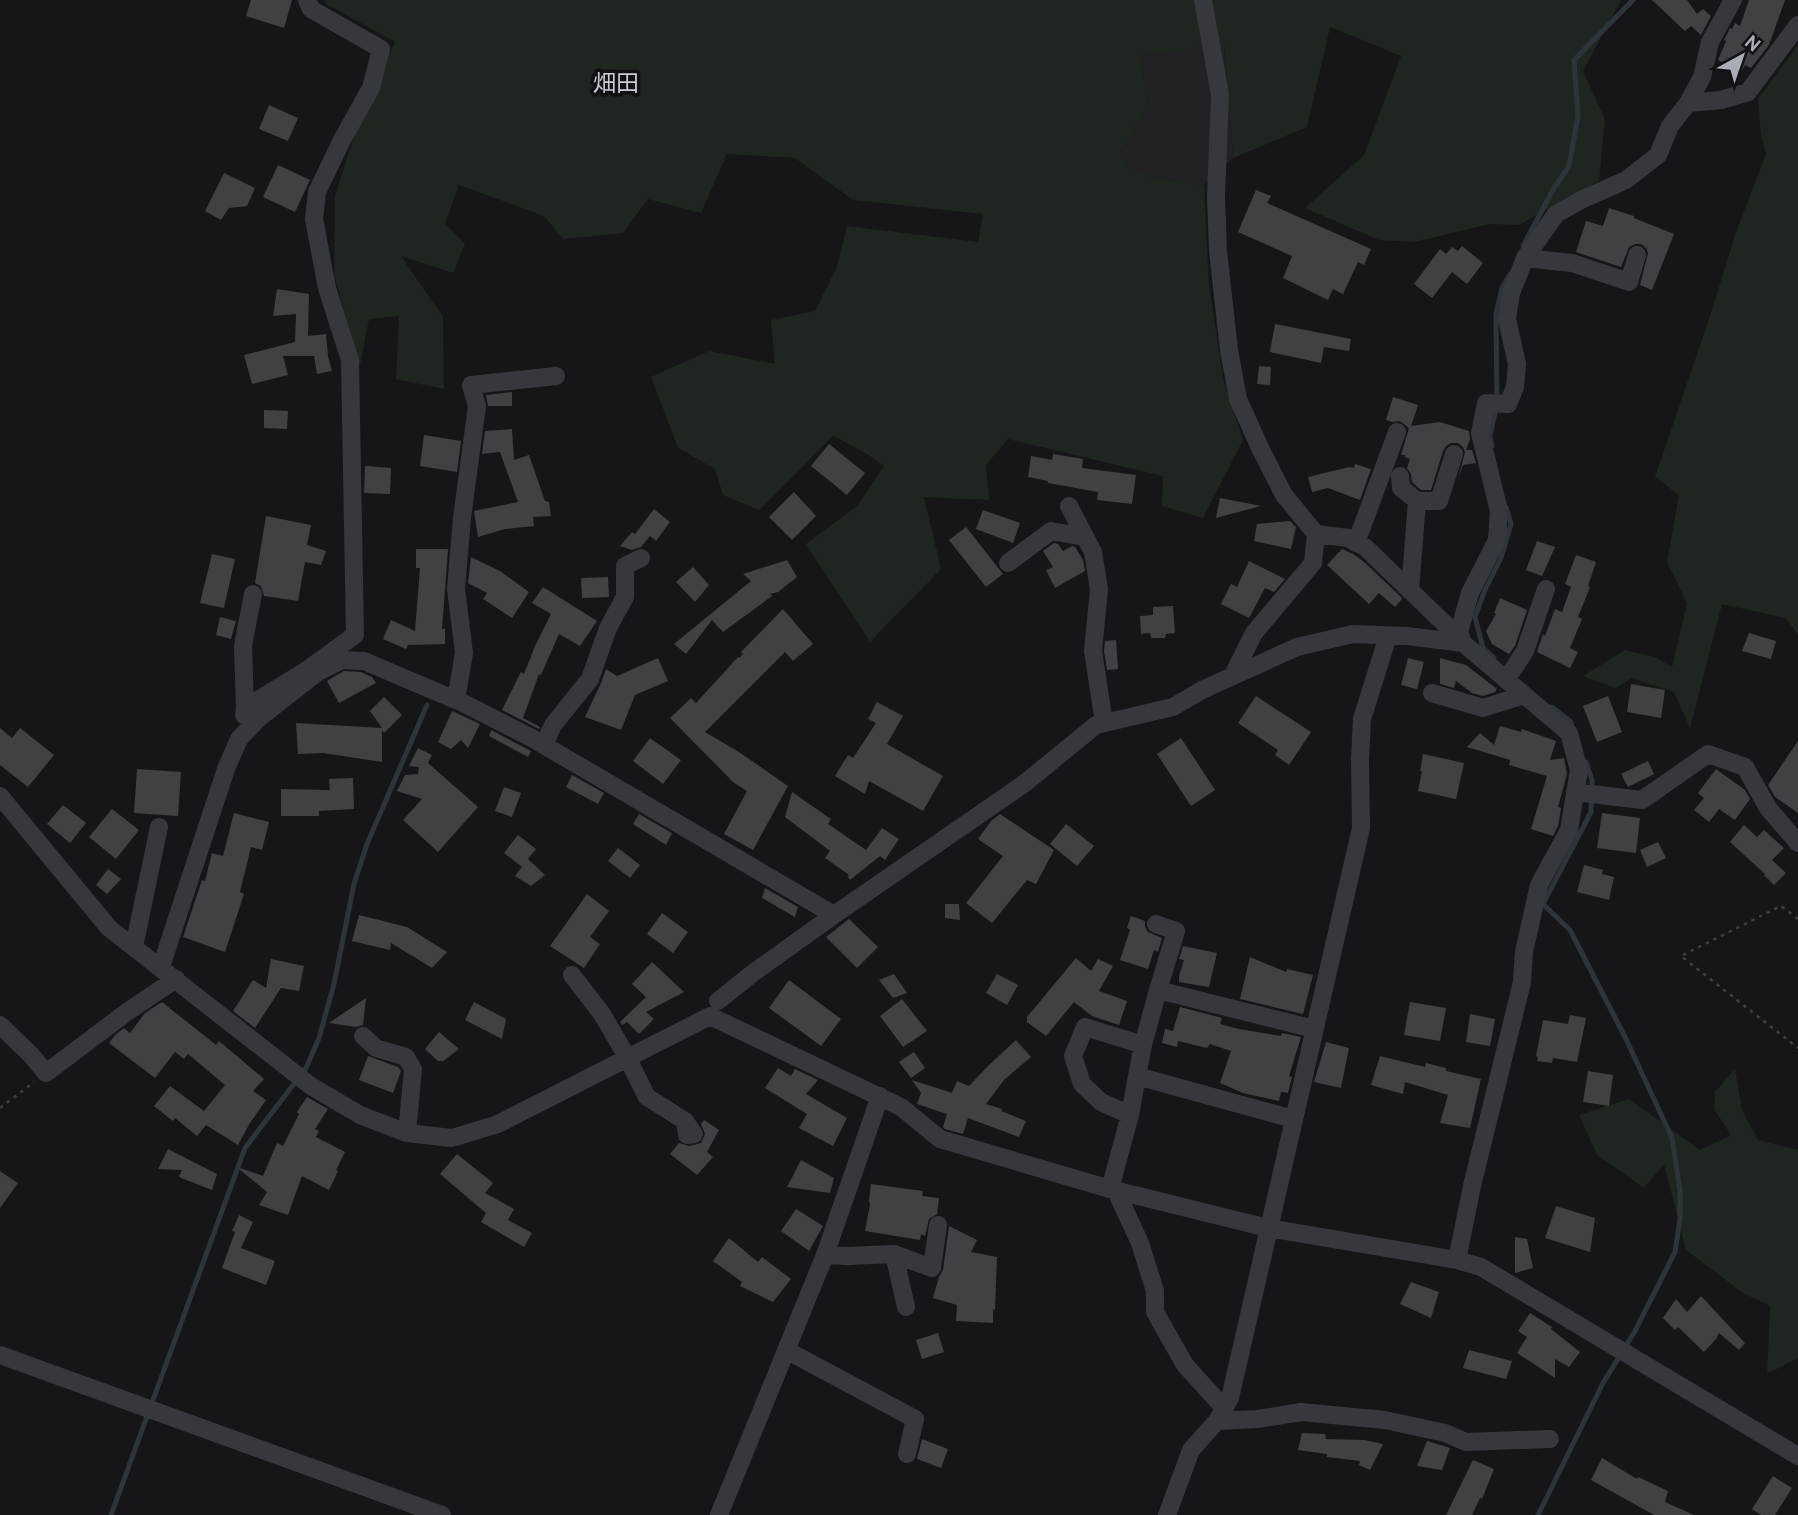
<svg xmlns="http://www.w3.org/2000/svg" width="1798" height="1515" font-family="Overpass,'Noto Sans JP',sans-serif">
	<rect width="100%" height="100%" fill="#161618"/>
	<path fill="#222225" d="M1224,44l9,114 -29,27 -51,-8 -28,-13 -5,-11 28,-47 -8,-50z"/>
	<path fill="#1e261f" d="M324,0h1297l-38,71 22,48 -6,62 -80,44 -29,-1 -76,18 -35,-2 -74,-32 59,-53 37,-99 -71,-29 -23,100 -74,31 -9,-114 -84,12 8,50 -28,47 5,11 28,13 51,8 5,101 15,96 19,58 -40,78 -41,-12 1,-30 -155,-37 -22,26 3,35 -65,-3 17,72 -71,73 -64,-98 51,-38 27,-40 -20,-14 -31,-16 -74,74 -36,-15 -8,-26 -37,-21 -27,-71 58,-26 66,13 -4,-44 44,-9 22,-44 10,-41 131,16 5,-28 -130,-14 -58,-42 -68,-4 -26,59 -53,-14 -25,34 -60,6 -19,-23 -85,-31 -14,39 20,20 -12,29 -52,-17 42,61 1,72 -48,-10 3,-63 -30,3 -9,46 -26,-90 1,-79 25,-79 35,-75 -69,-38z
		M1798,45v590l-12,-17 -64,-14 -32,124 -16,-36 -42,-14 -16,10 -33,-12 42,-26 30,7 17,10 15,-64 -20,-41 12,-67 -24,-18 56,-164 25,-81 30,-78 -5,-19 -3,-36z
		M1735,1069l7,41 16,30 40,10v208l-31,16 3,-68 -27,-13 -57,-43 -22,-86 -20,24 -47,-33 -18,-40 50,-16 71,51 31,-15 -17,-26 1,-17z"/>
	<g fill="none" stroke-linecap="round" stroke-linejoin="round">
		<path stroke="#2c353c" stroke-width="5" d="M1523,246l31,-58 15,-22 9,-50 -4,-56 59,-60
			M1492,446l-2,-10 7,-32 -1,-90 6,-26 8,-14
			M1494,658l-11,-10 -8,-31 10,-27 16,-32 10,-34 -5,-17
			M1552,707l19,15 1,5
			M111,1515l134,-367 61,-80 13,-30 15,-54 20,-100 13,-40 60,-139
			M1538,1515l65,-132 32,-52 40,-79 5,-33v-28l-8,-53 -46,-99 -56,-109 -27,-26 48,-92 1,-32 -6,-18"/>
	</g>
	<path fill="#404145" d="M251,0h41l-8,28 -38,-12z
		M1652,0h35l10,14 6,-5 8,7 -10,19 -10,-9 -6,5z
		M1749,0h36l-16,45 -18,23 -6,-3 -4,7 -23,-12 8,-19 -2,-1 6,-12 2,1 3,-6 5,3z
		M269,105l29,13 -10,23 -29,-12z
		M278,165l32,15 -15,32 -32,-15z
		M224,173l31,15 -8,18 -18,2 -8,12 -16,-9z
		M1256,190l15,6 -4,7 104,46 -7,16 -6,-3 -15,32 -10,-5 -5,11 -45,-22 9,-22 -54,-24z
		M1609,208l25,8v2l40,16 -22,56 -12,-5 8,-32 -2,-5 -5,-4h-6l-6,3 -8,20 -45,-15 10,-31 17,5z
		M1462,246l21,17 -16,21 -15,-12 -20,26 -18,-14 26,-35 6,5 6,-7 6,4z
		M277,289l32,5 -1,42 18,-2 2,22 4,15 -15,3 -3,-18h-31l5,19 -36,9 -8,-29 51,-13 1,-28 -23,2z
		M1275,324l76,15 -2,12 -25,-4 -3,16 -51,-11z
		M1259,366l12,1 -1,18 -13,-1z
		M512,392v14h-24l-2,-11z
		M1393,397l25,8 -7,21 29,-4 29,9 1,8 -4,11h6l4,13 -13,2 -5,14 7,-27 -2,-5 -5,-4h-7l-5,3 -3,5 -12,39h-10l-9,-8 -1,-8 -4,-6 3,-9 -5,-2v-2h-4l8,-27 -9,-7 -8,1 -6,-2z
		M264,410l24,1 -1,18 -23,-1z
		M512,429l2,31 15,-5 16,46 4,1 2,14 -18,1 1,9 -29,3 -27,8 -4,-26 44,-9 -18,-50 -18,2 3,-23z
		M424,435l37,6 -4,31 -37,-6z
		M829,444l36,29 -18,22 -36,-29z
		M1053,454l30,5 -1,9 54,7 -4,29 -35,-4 1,-8 -50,-9v-2l-20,-4 3,-21 21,4z
		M1355,464l16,5 -11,31 -32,-12 -16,4 -4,-15 41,-10 5,1z
		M365,466l26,2 -1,26 -26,-1z
		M794,492l22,24 -24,24 -23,-23z
		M1220,498l41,8 -45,12z
		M654,509l16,13 -14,19 -6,-5 -9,11 -9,3 -12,-4 12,-14 3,2z
		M983,510l37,13 -7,20 -37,-14z
		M266,516l45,9 -4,20 19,6 -5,14 -16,-3 -7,39 -34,-5 -3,-10 -6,-3z
		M1290,521l6,6 -5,22 -37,-8 3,-17z
		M966,527l37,47 -17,13 -37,-47z
		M1537,541l18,6 -13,29 -16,-6z
		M1054,543l4,1 5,7 9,-5 3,1 8,13 2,11 -30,17 -9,-18 7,-3 -10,-16z
		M416,549h32l-6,80h3v15l-37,1 -2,4 -23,-10 8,-19 24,11 5,-63h-4z
		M1342,549l11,5 11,8 37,35 1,2 -7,8 -16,-14 -10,11 -42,-39z
		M212,554l23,5 -11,49 -24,-5z
		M1576,555l20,7 -8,24 2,1 -12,30 4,2 -12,29 8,4 -8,16 -33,-16 6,-18 2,2 10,-27 7,3 9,-25 -6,-3z
		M471,557l29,14 29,21 -17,26 -29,-19 4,-6 -19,-10z
		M787,560l10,17 -19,15 -8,2 2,2 -49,36 -11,-12 -26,34 -12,-10 77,-63 -8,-7z
		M1249,561l36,18 -11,13 -9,-4 -16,30 -28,-14 10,-20 6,3z
		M693,567l16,18 -14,17 -19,-20z
		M608,577l1,20 -27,1 -1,-20z
		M543,587l54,34 -17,25 -21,-12 -18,41 -2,-1 -16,44 17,9 -1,2 -37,-19 19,-38 3,2 11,-28 16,-32 -19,-11z
		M1500,598l27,12 -12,36 -6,8 -17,-10 -6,-13 10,-17 -2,-1z
		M1173,606l2,27 -9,1 -1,4h-14l-1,-5 -9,1 -1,-18 13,-1v-8z
		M783,609l30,35 -20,17 -8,-9 -80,80 34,20 49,34 -35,64 -29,-16 23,-43 -13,-8 -64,-65 21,-20 5,5 42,-46 1,1 4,-4 -2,-2z
		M220,617l16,4 -5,18 -15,-4z
		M1749,633l27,8 -5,18 -29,-8z
		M1116,640l2,29 -11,1 -3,-19 1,-10z
		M658,658l10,23 -33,14 -14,35 -36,-13 16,-34 5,-14 11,7z
		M1408,658l16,4 -7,27 -16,-4z
		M1440,658l26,7 31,24 -2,3 -12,4 -11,-3 -16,-12 -2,7 -14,-4z
		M344,671l17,1 11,5 4,6 -37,20 -12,-22z
		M1631,684l34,6 -4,28 -34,-6z
		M1256,696l55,36 -22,33 -14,-10 3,-5 -40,-27z
		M1608,696l14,36 -25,10 -14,-36z
		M384,697l18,18 -18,18 -2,-3v32l-59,-9 -25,1 -2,-31 86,5 -12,-17z
		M877,702l26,14 -16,28 56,32 -20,35 -54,-30 -4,13 -30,-18 13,-21 5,3 23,-35 -8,-4z
		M452,711l28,13 -12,24 -7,-8 -10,9 -13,-7z
		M1500,726l21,6 1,-3 34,12 -6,19 14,-2 3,16 -9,33 3,1 -3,18 -5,10 -22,-7 16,-53 -38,-11 1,-5 -43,-13 13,-14 14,12z
		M0,728l12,10 8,-10 34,27 -26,32 -28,-22z
		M491,730l40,21 -3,6 -39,-21z
		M650,738l31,22 -18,24 -30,-23z
		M1181,738l34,52 -24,16 -34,-52z
		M1798,741v72l-23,-16 -7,-12z
		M418,748l14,7 -4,8 50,44 -40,45 -35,-32 19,-21 -25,-8 8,-16 13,-1 1,-7 -10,-1z
		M1423,754l41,9 -8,36 -38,-8 4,-20h-2z
		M1648,761l6,13 -26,13 -7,-13z
		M137,769l44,3 -3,44 -44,-3z
		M1716,769l29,21 5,9 -15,21 -16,-11 -10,13 -15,-12 10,-12 -6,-5z
		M572,775l32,18 -6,11 -32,-17z
		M353,778l1,31 -35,2v5h-38v-27l49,1 -1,-11z
		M504,787l17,6 -9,24 -17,-6z
		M792,792l39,27 -3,5 38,26 16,-22 17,11 -14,21 -5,-4 -30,24 -2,-3 1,-2 -24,-17 5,-7 -45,-34z
		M63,805l23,18 -16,20 -23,-19z
		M112,809l27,21 -23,29 -27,-22z
		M234,813l35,9 -7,28 -11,-3 -11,45 4,2 -19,58 -42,-15 19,-57 3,1 7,-28 11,3z
		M1602,813l38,5 -4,35 -39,-5z
		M639,814l33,19 -6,12 -33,-21z
		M1000,814l54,36 -18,34 -9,-4 -35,43 -26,-20 37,-47 -25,-17 13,-18z
		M1066,824l28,22 -17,20 -27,-22z
		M1744,825l13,12 7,-7 20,18 -12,12 14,13 -12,12 -10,-10 1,-1 -35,-32z
		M518,835l18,14 -8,10 17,16 -14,11 -16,-10 7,-9 -18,-14z
		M1658,842l8,16 -19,9 -7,-17z
		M618,848l22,17 -10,13 -22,-17z
		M1584,865l19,5 -1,4 12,3 -5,23 -32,-8z
		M108,869l13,10 -14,15 -11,-9z
		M765,888l33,19 -3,10 -33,-19z
		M587,894l22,17 -19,26 10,7 -16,24 -34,-22z
		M945,904h14l1,16 -15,-2z
		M662,913l26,19 -15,21 -26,-19z
		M359,915l48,12 40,25 -15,16 -41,-25 -1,7 -38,-9z
		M1131,916l14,5v6l3,5 14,6 -4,14 -4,-2 -6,19 -28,-9 10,-30 -3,-2z
		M849,919l29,28 -21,21 -31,-31z
		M1183,946l34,7 -8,34 -30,-5v-6l5,-16 -5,-1z
		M1250,957l36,15 1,-3 26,6 -10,39 -63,-15z
		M1076,958l15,13 7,-12 15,7 -14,25 28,10 -8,24 -27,-9 -18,-14 -28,34 -19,-14v-5z
		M271,959l33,7 -5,25 -18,-3 -26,40 -22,-17 20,-31 13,8z
		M652,962l32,30 -38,20 8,7 -15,15 -12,-12 -5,3 -2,-3 26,-25 -14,-13z
		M894,974l13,19 -14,5 -14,-18z
		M997,974l21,11 -11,20 -21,-12z
		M789,980l52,39 -20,27 -52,-38z
		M366,998l-3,27 -7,2 -27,-4z
		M902,999l25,32 -24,16 -23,-31z
		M162,1002l54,43 3,-4 45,38 -11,12 13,9 -16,23 -12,22 -32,-20 -9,11 -22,-18 -2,3 -19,-15 16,-20 34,25 21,-26 -37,-31 -4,5 -9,-7 -20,26 -46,-35 6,-8 9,-7 6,5 15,-20z
		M474,1002l32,17 -4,20 -37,-19z
		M1410,1002l36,6 -6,33 -36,-6z
		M1180,1007l42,11 -2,6 19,5 42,7 1,-3 19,4 -12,39 3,1 -4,16 -7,-1 -2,9 -36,-8 -23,-10 11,-32 -21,-7 -3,4 -29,-7 -1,6 -15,-4 3,-14 8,2z
		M1470,1014l25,5 -5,27 -24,-4z
		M1570,1015l16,3 -9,44 -24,-4 -1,5 -15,-2 1,-4 -2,-1 7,-36 25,4z
		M439,1032l20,17 -16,12h-5l-13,-12z
		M1016,1040l15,17 -27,23 -18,24 16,5 -1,2 25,10 -7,16 -51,-19 -5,16 -18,-5 -2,-2 4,-13 -30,-10 4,-11 -9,-13 40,13 5,-12 12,5 19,-20z
		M1326,1042l23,6 -8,40 -27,-6z
		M914,1052l11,16 -14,10 -12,-16z
		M368,1056l30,11 3,4 -8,22 -34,-13z
		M1380,1056l45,11 1,-4 20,5v3l35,8 -11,49 -30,-5 8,-28 -43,-13 -2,12 -32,-9z
		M778,1068l13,8 4,-7 23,11 -12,14 41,24 -14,28 -34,-18 8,-14 -42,-26z
		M1588,1071l25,4 -4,31 -26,-4z
		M307,1097l21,12 -13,20 4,2 -3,6 29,15 -9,18 2,1 -9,19 -27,-14 -14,39 -29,-10 8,-13 -28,-23 1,-1 23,8 14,-33 6,3 16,-32 -2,-2z
		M704,1120l15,10 -12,22 6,5 -16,18 -27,-21 9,-11 10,3 12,-3 4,-9 -4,-10z
		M168,1149l49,25 -5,16 -33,-13 3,-7 -24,-1z
		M457,1154l36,29 -8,10 29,16 -6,11 24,13 -8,14 -43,-25 5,-9 -46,-39z
		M801,1160l33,18 -4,15 -43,-6z
		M0,1171l18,12 -18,25z
		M871,1184l52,7 -1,5 17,2 -2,16 -8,5 -4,17 -4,-2 -1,6 -55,-9 5,-27 -1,-3z
		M1556,1206l39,12 -5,34 -45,-14z
		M796,1209l27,17 -14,25 -28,-20z
		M239,1215l14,7 -12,26 34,13 -9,24 -44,-17 13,-36 -3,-1z
		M949,1226l28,14 -6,12 26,5 -2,52 -2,1v13l-37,-2 1,-16 -24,-7 6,-21 4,-7z
		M1515,1237l12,2 6,29 -18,5z
		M729,1238l29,24 4,-5 29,22 -18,23 -33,-16 2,-4 -29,-21z
		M1411,1282l28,10 -8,26 -31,-14z
		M1701,1296l44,47 -6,7 -20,-17 -3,6 -12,13 -26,-25 -3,3 -12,-12 13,-19 11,13z
		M1530,1313l22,14 -1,2 29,23 -11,15 -14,-8v19l-38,-25 10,-16 -9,-6z
		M938,1333l6,19 -22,7 -6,-19z
		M1469,1350l43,11 -6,18 -43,-11z
		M1302,1433l23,1 1,5 39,1 18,4 -13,26 -11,-5 1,-4 -33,-4v-3l-29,-4z
		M922,1439l26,10 -7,19 -24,-9z
		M1427,1441l23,7 -8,22 -25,-4z
		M1602,1458l35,21 1,-2 30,14 -3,11 29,13h-40l-63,-35z
		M1473,1460l21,9 -12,30 -2,-1 -8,17h-26z
		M1773,1476l19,12 -17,27h-14l-9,-6z"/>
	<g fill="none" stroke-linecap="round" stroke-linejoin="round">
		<path stroke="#3d3f44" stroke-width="2.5" stroke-dasharray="3.5 5" stroke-linecap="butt" d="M1798,919l-17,-13 -100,50 117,92
			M0,1108l34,-26"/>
		<path stroke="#37383d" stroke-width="18" d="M1203,0l17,95 -4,101 2,55 11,99 9,49 23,51 23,45 32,39 32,4 17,9 82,79 12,6
			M1688,103l14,-26 8,-35 23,-42
			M1525,258l47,5 57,19 8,-27
			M1400,476l1,12 16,13
			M1069,506l24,46 6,37 -6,62 11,72
			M1356,543l41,-111
			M1008,563l43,-32 34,6
			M1410,591l7,-90h22l15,-47
			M1233,675l21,-42 59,-70 3,-29
			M1506,680l19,-29 21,-62
			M1432,693l51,15 41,-13
			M456,700l8,-47 -8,-64 6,-71 15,-112 -6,-21 85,-9
			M245,708l59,-36 51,-37 -5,-275 -23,-72 -13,-69 3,-27 25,-52 29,-52 10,-39 -70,-40 -4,-9
			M244,715l1,-7 -2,-62 10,-52
			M544,745l9,-20 37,-46 18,-51 17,-31v-31l16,-8
			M1575,792l67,8 66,-46 37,13 23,41 30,35
			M0,796l109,132 202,158 49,29 47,18 45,5 46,-14 212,-108 191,91 39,32 170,50 158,39 189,32 24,7 317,189
			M1156,924l20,7 -18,59
			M134,947l25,-120
			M161,967l65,-198 13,-30 19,-20 60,-47 24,-12 22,1 99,42 67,34 304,178
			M572,975l30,39 25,43 20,40 38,24 9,13 -7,1 -2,-14
			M718,1001l35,-28 81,-58 191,-132 71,-58 77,-18 29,-17 95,-43 56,-13 54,2 56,7
			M0,1025l31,30 15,18 81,-61 49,-33
			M363,1036l13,12 30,9 7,12 -6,64
			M1143,1045l15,-55 156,39
			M1130,1115l-29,-13 -19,-18 -9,-28 12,-29 58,18 -6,31
			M1110,1189l20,-74 7,-39 156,43
			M1116,1191l24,52 15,48v21l30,53 39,43
			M894,1254l12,53
			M825,1255l23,1 46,-2 38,14 6,-43
			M1457,1260l15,-74 50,-204 2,-30 15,-67 30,-55 10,-60 -10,-37 -106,-90 -4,-11 11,-39 27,-53 2,-29 -19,-78 6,-30 22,1 7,-17 2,-23 -10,-45 4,-26 14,-35 31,-44 25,-14 45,-20 32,-25 12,-29 18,-23 33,-3 27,-8 50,-67
			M786,1350l129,69 -8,35
			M0,1355l442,160
			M1217,1421l41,-2 43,-7 84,8 60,13 21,9 84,-3
			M719,1515l106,-260 55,-159
			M1167,1515l24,-65 26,-29 13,-23 131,-570 -1,-69 2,-40 26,-83"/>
	</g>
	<g text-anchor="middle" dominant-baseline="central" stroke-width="7" stroke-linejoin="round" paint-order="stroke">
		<g font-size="23" fill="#c9ccd4" stroke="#111113">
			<text x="616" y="85">畑田</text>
		</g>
	</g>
	<g transform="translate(1742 56) rotate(40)" stroke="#111113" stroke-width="5" paint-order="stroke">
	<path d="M0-5L12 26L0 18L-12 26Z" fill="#a8adb8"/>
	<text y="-10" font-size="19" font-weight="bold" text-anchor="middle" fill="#a8adb8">N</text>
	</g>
</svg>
